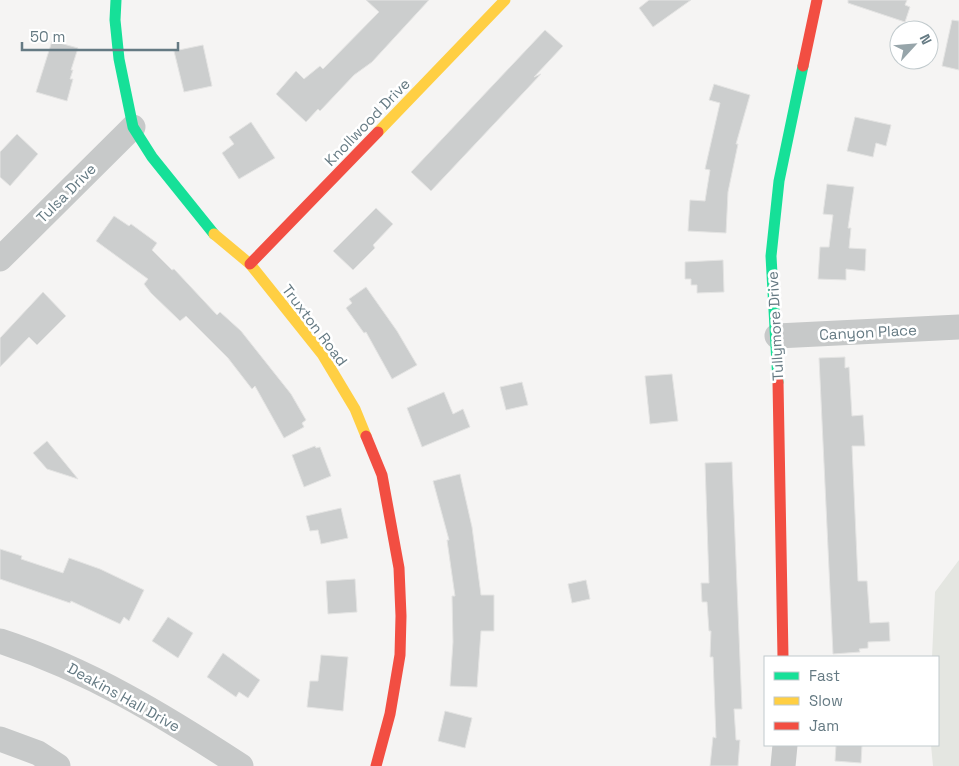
<svg xmlns="http://www.w3.org/2000/svg" width="959" height="766" font-family="'Space Grotesk',sans-serif">
	<rect width="100%" height="100%" fill="#f5f4f3"/>
	<path fill="#e4e6e1" d="M959,560v206h-26l-2,-21h7v-88h-6l3,-65z"/>
	<path fill="#cccece" stroke="#e4e4e3" d="M366,0h63l-57,62 -18,13 -34,36 -2,-2 -12,13 -30,-28 20,-23 8,8 16,-13 3,3 56,-57z
		M649,0h42l-38,27 -14,-19z
		M848,0h59l-2,5 5,2 -5,15 -57,-19z
		M952,20l7,1v49l-17,-4z
		M545,30l18,16 -29,31 7,-3 -110,117 -20,-19z
		M52,41l26,7 -7,22h2l-3,9h3l-6,22 -31,-9z
		M203,45l9,41 -28,6 -10,-41z
		M714,84l36,11 -14,49h2l-10,48 -2,41 -38,-2 2,-31 15,1 5,-31 -5,-1 15,-66 -11,-3z
		M855,117l36,8 -5,21 -10,-3 -3,14 -26,-6z
		M251,122l24,36 -36,21 -17,-26 12,-9 -5,-7z
		M17,134l21,20 -28,32 -10,-9v-25z
		M827,184l27,3 -6,41h3l-2,20 17,1 -1,22 -19,-2v11l-28,-1 2,-32h9l4,-32 -10,-1z
		M376,208l17,16 -20,21 2,3 -22,22 -20,-19z
		M114,216l15,10 2,-2 26,19 -5,7 20,20 2,-1 43,46 3,-3 21,19 50,63 15,26 -4,3 2,4 -20,11 -29,-52 -3,3 -24,-31 -42,-42 -6,5 -29,-28 -7,-9 4,-5 -52,-38z
		M723,260l1,32 -27,1v-8h-6v-6h-6v-17z
		M366,287l31,44 20,34 -25,14 -26,-47 -2,1 -18,-25 6,-5 -3,-4z
		M43,292l23,24 -29,29 -8,-8 -29,30v-29z
		M845,357v11l4,-1 3,49 11,-1 2,31h-13l6,135h9l3,42 19,-1 1,19 -22,1v6l-9,1 1,3 -27,2 -14,-296z
		M672,374l6,47 -28,3 -5,-48z
		M522,382l6,23 -22,5 -6,-23z
		M444,392l9,22 10,-5 7,18 -48,20 -15,-39z
		M47,441l31,38 -31,-10 -14,-16z
		M315,446l1,2 4,-1 11,29 -27,11 -12,-32z
		M732,462l10,247h-8l2,31h4l-2,26h-28l3,-29 3,1 -3,-81h-3l1,-26h-2l-2,-29h-5l-1,-19h8l-4,-120z
		M460,474l12,53 9,68h13v36h-13l-4,56 -27,-1 3,-44 -1,-46h3l-8,-56h2l-16,-59z
		M341,508l7,30 -27,6 -3,-14 -8,1 -4,-15z
		M0,549l22,7 -1,3 42,14 6,-15 31,11 44,21 -15,31 -5,-4 -4,7 -49,-23 -1,2 -70,-24z
		M355,579l2,33 -29,2 -2,-33z
		M586,580l4,19 -18,4 -4,-19z
		M168,617l25,16 -15,25 -26,-17z
		M223,653l37,27 -12,18 -9,-6 -3,5 -29,-20z
		M321,655l27,2 -5,54 -36,-4 3,-26h8z
		M445,711l27,7 -7,30 -27,-7z
		M836,745h26l-1,18 -26,-2z"/>
	<g fill="none" stroke-linecap="round" stroke-linejoin="round">
		<path stroke="#c7c9c9" stroke-width="25" d="M0,259l133,-132
			M777,336l182,-9
			M0,641c89,29 163,74 241,125
			M0,739l38,14 20,13
			M783,766l2,-21"/>
		<path stroke="#16e098" stroke-width="11" d="M116,0l-1,20 4,39 14,68 19,30 62,77
			M778,382l-7,-126 8,-75 24,-115"/>
		<path stroke="#ffcf43" stroke-width="11" d="M378,132l127,-132
			M214,234l36,30 72,90 33,55 11,27"/>
		<path stroke="#f24e42" stroke-width="11" d="M803,66l14,-66
			M250,264l128,-132
			M778,382l5,275
			M366,436l16,39 17,93 2,48 -1,39 -10,59 -14,52"/>
	</g>
	<g text-anchor="middle" dominant-baseline="central" stroke-width="5" stroke-linejoin="round" paint-order="stroke">
		<g font-size="15" fill="#657a83" stroke="#fff">
			<text transform="translate(367 122) rotate(-46)">Knollwood Drive</text>
			<text transform="translate(66 193) rotate(-45)">Tulsa Drive</text>
			<text transform="translate(315 325) rotate(53)">Truxton Road</text>
			<text transform="translate(775 326) rotate(-93)">Tullymore Drive</text>
			<text transform="translate(868 332) rotate(-3)">Canyon Place</text>
			<text transform="translate(124 697) rotate(29)">Deakins Hall Drive</text>
		</g>
	</g>
	<rect x="764" y="656" width="175" height="90" fill="#ffffff" stroke="#c1cacd"/>
	<rect x="774" y="672" width="25" height="8" fill="#16e098" stroke="#c1cacd"/>
	<text x="809" y="681" font-size="15" fill="#657a83">Fast</text>
	<rect x="774" y="697" width="25" height="8" fill="#ffcf43" stroke="#c1cacd"/>
	<text x="809" y="706" font-size="15" fill="#657a83">Slow</text>
	<rect x="774" y="722" width="25" height="8" fill="#f24e42" stroke="#c1cacd"/>
	<text x="809" y="731" font-size="15" fill="#657a83">Jam</text>
	<g transform="translate(914 45) rotate(64)"><circle r="24" fill="#ffffff" stroke="#c1cacd"/>
	<path d="M0-4L9 19L0 12L-9 19Z" fill="#97a5aa"/>
	<text y="-8" font-size="14" font-weight="bold" text-anchor="middle" fill="#657a83">N</text>
	</g>
	<path d="M22 42v8h156v-8" fill="none" stroke="#657a83" stroke-width="2.5"/>
	<text x="30" y="42" font-size="15" fill="#657a83" stroke="#ffffff" stroke-width="4" paint-order="stroke">50 m</text>
</svg>
